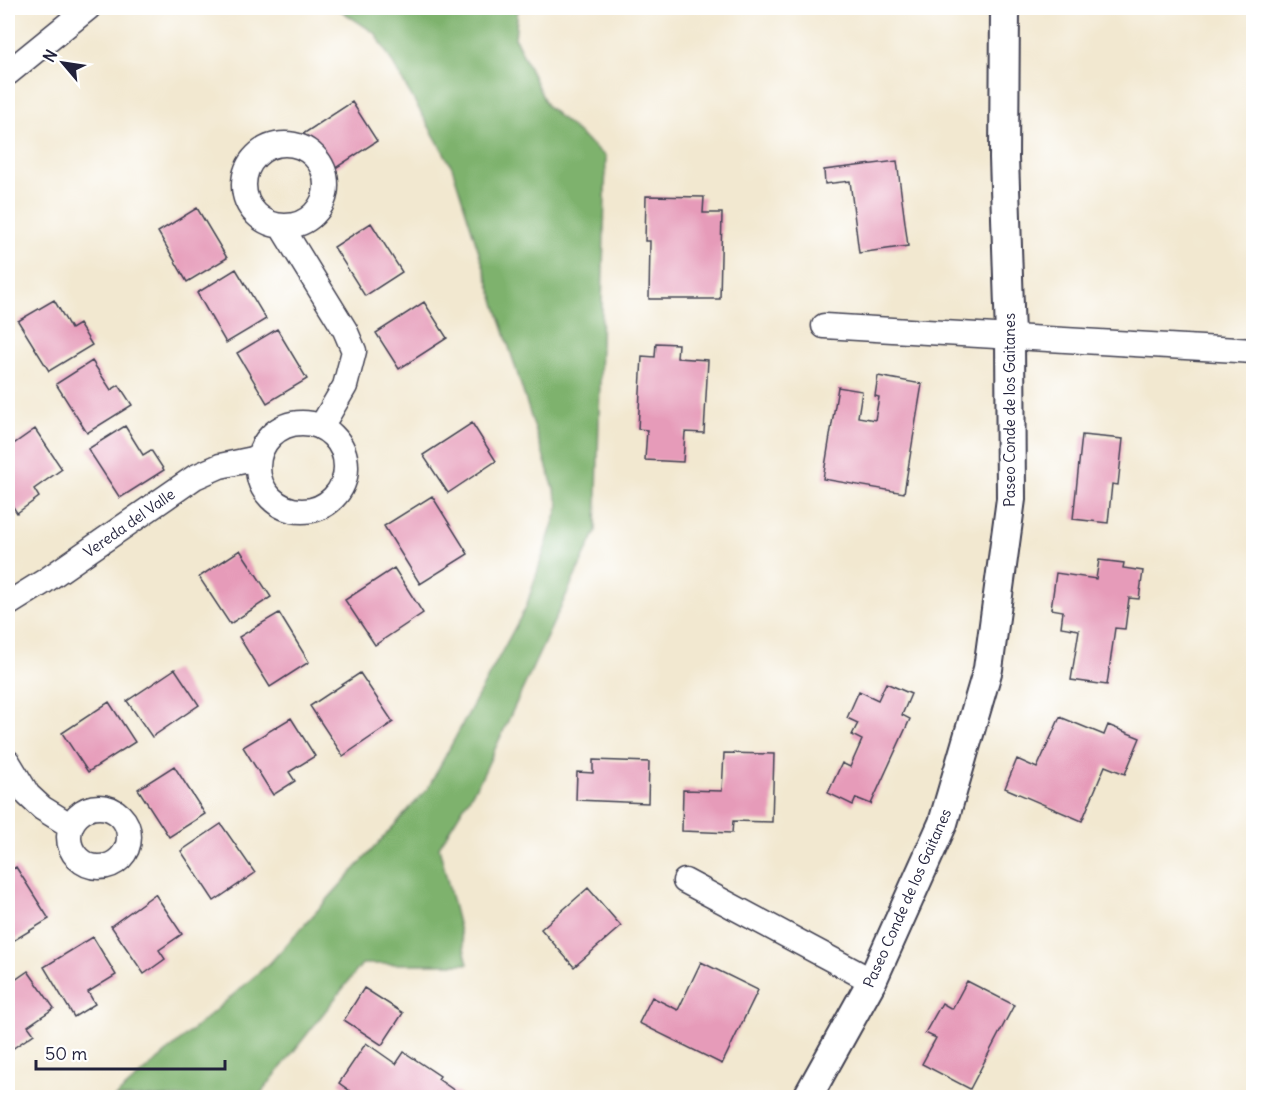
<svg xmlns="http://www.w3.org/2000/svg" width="1261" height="1105" font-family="Delius,sans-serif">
	<rect width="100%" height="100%" fill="#fff"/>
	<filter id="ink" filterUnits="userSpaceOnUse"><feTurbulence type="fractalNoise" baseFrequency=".0167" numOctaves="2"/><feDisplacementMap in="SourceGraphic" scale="12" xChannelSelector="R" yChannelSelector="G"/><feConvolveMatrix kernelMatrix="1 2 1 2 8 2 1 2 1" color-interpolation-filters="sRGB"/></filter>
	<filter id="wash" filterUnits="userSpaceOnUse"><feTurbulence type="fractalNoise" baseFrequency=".008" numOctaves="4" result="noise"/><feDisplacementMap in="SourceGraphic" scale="24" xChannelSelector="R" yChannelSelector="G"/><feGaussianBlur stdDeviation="1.35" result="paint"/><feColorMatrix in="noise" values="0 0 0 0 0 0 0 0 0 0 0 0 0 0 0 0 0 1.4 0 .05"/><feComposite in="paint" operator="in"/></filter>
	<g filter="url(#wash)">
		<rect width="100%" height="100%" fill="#f2e8d0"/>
		<path fill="#7eb26d" stroke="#506a54" stroke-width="1.5" d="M337,8h181l-3,30 32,68 59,51 -10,374 -114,246 -43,70 29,117h-106l-104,133h-143l155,-134 158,-175 98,-181 33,-102 -107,-338 -76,-133z"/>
		<g id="blocks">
			<path fill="#e69bb9" d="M352,102l25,39 -49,32 -25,-39z
				M897,161l11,85 -49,7 -9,-72 -25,3 -1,-14z
				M646,196l58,1 -1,16h19l-2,86h-71l1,-58h-5z
				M197,208l30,50 -40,24 -29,-50z
				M371,223l31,49 -37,24 -31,-49z
				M236,269l30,50 -40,24 -29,-50z
				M54,300l17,29 8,-5 13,21 -43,26 -31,-50z
				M424,302l23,36 -48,31 -23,-36z
				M277,329l30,50 -40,24 -30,-50z
				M656,343l22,1 -1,14 31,2 -4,73 -19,-1 -2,30 -38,-2 2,-30 -9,-1 4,-73 13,1z
				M92,361l19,29 8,-5 13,20 -45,28 -31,-49z
				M878,376l44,8 -18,109 -81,-14 15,-92 24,4 -4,26 17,3 4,-23 -4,-1z
				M472,423l24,38 -48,32 -25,-38z
				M125,426l18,29 8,-5 13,20 -44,28 -32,-49z
				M35,429l27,40 -28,20 5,8 -22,16 -9,-14v-51z
				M1082,435l41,4 -5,46 -6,-1 -4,39 -35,-4z
				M432,496l36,58 -48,30 -36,-58z
				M240,550l31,47 -41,27 -31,-47z
				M1099,560l25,3 -1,5 20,3 -4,28 -10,-1 -4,31 -10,-1 -8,57 -36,-5 8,-50 -18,-3 2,-16 -12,-2 5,-36 40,6z
				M394,568l29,45 -48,32 -30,-45z
				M279,613l30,49 -39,25 -31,-50z
				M175,669l24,36 -47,32 -25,-36z
				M360,673l33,49 -50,34 -33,-50z
				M886,683l25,11 -9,21 8,4 -39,85 -15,-6 -3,7 -25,-12 14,-30 8,4 12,-27 -10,-5 6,-12 -11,-5 12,-27 19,9z
				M109,702l26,40 -47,30 -26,-39z
				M1060,717l44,18 4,-10 32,13 -15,36 -20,-8 -23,55 -77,-33 12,-29 20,9z
				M291,718l24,38 -26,16 6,9 -22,14 -30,-48z
				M724,753l50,1 -2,68 -39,-1 -1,12 -50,-2 1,-41 39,1z
				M593,760l56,2 -1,41 -72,-3 1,-28 16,1z
				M174,766l31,48 -36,23 -31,-48z
				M221,824l34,49 -41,28 -33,-50z
				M16,867l33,52 -41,25v-72z
				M588,888l33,38 -47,41 -33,-38z
				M155,894l27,40 -23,16 6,9 -21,15 -33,-48z
				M93,937l23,38 -28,17 7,12 -21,13 -30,-50z
				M701,962l57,28 -36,74 -83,-41 13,-26 26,13z
				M28,971l26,37 -26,18 6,8 -22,15 -4,-6v-58z
				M967,981l47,24 -44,84 -48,-25 14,-26 -11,-5 17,-30 10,6z
				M364,988l39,25 -21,32 -38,-25z
				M366,1043l30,21 8,-12 36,24 -2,3 27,19h-105l-21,-15z"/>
		</g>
	</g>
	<g filter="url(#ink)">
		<use href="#blocks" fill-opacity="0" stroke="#414051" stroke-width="1.5"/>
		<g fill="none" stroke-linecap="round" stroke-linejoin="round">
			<defs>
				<path id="minor" d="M8,73l80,-65
					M244 185a41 41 0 1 1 82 0a41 41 0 1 1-82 0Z
					M281,226l64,104 9,21 -9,35 -24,41
					M824,326l430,25
					M258 467a44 44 0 1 1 88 0a44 44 0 1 1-88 0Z
					M8,604l37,-23 150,-104 25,-11 38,-8
					M8,762l20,33 14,13 29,18
					M69 837a30 30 0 1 1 60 0a30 30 0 1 1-60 0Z
					M685,881l187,100"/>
				<path id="tertiary" d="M807,1098l65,-117 71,-158 45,-154 23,-170 -1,-163 -6,-178 1,-150"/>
			</defs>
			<use href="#minor" stroke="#414051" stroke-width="27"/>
			<use href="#tertiary" stroke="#414051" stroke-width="32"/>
			<use href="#minor" stroke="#fff" stroke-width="24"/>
			<use href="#tertiary" stroke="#fff" stroke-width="28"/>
		</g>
	</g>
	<g text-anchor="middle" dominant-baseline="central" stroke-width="5" stroke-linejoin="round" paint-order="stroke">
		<g font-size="15" fill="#22223b" stroke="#fff">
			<text transform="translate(1009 410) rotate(-90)">Paseo Conde de los Gaitanes</text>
			<text transform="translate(129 523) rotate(-35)">Vereda del Valle</text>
			<text transform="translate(907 898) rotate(-66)">Paseo Conde de los Gaitanes</text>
		</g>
	</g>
	<rect width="1261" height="1105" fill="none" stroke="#fff" stroke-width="30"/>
	<g transform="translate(63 63) rotate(299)" stroke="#ffffff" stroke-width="4.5" paint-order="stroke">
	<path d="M0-4.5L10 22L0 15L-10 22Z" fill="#22223b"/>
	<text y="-9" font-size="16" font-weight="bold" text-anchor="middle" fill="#22223b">N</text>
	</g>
	<path d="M36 1060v9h189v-9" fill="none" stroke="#22223b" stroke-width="3"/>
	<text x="45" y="1060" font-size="18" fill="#22223b" stroke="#ffffff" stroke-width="4.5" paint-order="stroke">50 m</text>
</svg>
